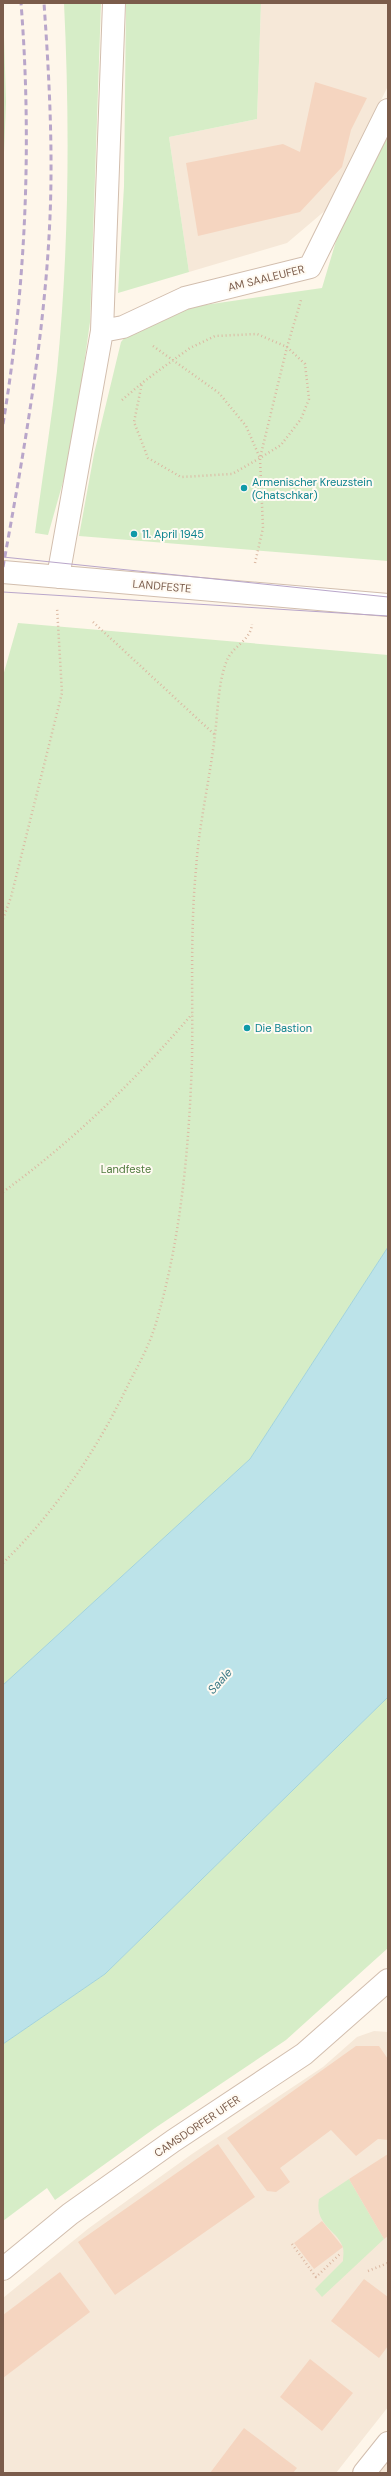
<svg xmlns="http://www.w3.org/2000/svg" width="391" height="2476" font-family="'DM Sans',sans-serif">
	<rect width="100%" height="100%" fill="#fef6ea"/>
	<path fill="#f6e8d8" d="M261,3h127v83l-61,123 -40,34 -98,29 -20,-135 88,-18z
		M374,2031l14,1v375l-52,66h-333v-175l86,-70 103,-74 131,-87 34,-30z
		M388,2449v24h-19z"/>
	<path fill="#d6edc7" d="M3,3l3,99 -3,76z
		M64,3h37l-11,319 -18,128 -24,85 -13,-2c7,-54 16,-108 22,-162 12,-123 13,-245 7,-368z
		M126,3h135l-4,116 -88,18 20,135 -71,21 6,-107z
		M388,129v432l-309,-25 15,-82 27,-112 10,-12 60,-23 131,-19 20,-67z
		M18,623l370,32v592l-138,212 -247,226v-1009z
		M388,1697v251l-102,92 -131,88 -100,72 -8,-12 -44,33v-177l102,-70z
		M349,2179l35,60 -62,58 -7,-8 28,-28c0,-4 1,-9 0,-13 -4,-17 -29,-22 -24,-49z"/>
	<path fill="#bce3e9" stroke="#a2d3dc" d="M388,1247v450l-283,277 -102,70v-359l247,-226z"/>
	<path fill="#f5d5c0" d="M315,82l52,16 -16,32 -9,37 -42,45 -102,24 -12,-73 97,-19 17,8z
		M356,2046h23l9,13v81l-10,-1 -22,17 -25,-26 -51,38 10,14 -14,10 -9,-1 -40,-53z
		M218,2144l37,53 -140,98 -37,-53z
		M388,2154v82l-4,3 -35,-60z
		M322,2221l21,26 -29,22 -20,-26z
		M60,2272l30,40 -87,66v-63z
		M364,2279l24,18v49l-9,12 -48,-37z
		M310,2359l43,34 -31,38 -42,-34z
		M244,2428l53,40 -4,5h-83z"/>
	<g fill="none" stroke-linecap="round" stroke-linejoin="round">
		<defs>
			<path id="minor" d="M102,331l12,-328
				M3,572l385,33
				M58,577l44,-246 21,-4 62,-29 125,-31 78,-157
				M3,2269l67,-55 103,-73 131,-87 84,-74
				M364,2473l24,-30"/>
		</defs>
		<use href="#minor" stroke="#d2beae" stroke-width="24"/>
		<path stroke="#dbb8a2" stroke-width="2.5" stroke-dasharray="1 3" stroke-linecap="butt" d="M153,346l66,47 27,33 14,32
			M122,400l20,-17 16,-12 32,-23 25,-12 42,-2 30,13 18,17 4,35 -8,20 -20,26 -21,13 -28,16 -51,3 -33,-19 -14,-36 8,-39
			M255,563l8,-35 -3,-70 27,-111 14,-47
			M93,622l122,113
			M3,919l8,-22 51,-204 -5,-86
			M3,1192c70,-51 133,-112 189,-178
			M3,1563c53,-52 94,-113 126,-180 10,-19 21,-39 27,-60 25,-84 33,-175 36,-263 1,-64 -2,-128 4,-191 3,-46 14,-90 19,-135 3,-23 3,-52 12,-74 6,-14 24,-20 25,-36
			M292,2244l24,33 24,-23
			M368,2271l20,-8"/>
		<use href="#minor" stroke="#fff" stroke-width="22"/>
		<path stroke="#b9a6ca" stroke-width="1" d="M3,557l385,40
			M3,592l385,24"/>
		<path stroke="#b9a6ca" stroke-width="3" stroke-dasharray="6 4" stroke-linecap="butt" d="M3,424c23,-138 29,-282 18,-421
			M3,567c21,-116 42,-233 47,-350 3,-71 -1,-143 -6,-214"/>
	</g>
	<g fill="#0f9aa8" stroke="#fffaf2" stroke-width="1.5">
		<circle cx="244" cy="488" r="4"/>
		<circle cx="134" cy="534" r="4"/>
		<circle cx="247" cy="1028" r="4"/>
	</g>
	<g text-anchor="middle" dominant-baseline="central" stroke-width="4" stroke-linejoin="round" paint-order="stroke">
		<g font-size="11" fill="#7b5c4b" stroke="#fffaf2">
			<text transform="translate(266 278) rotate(-14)">AM SAALEUFER</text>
			<text transform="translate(162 586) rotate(5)">LANDFESTE</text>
			<text transform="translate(197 2126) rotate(-34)">CAMSDORFER UFER</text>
		</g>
		<g font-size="11" fill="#0d838f" stroke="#fffaf2" text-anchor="start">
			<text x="252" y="482">Armenischer Kreuzstein<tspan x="252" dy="13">(Chatschkar)</tspan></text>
			<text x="142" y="534">11. April 1945</text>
			<text x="255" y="1028">Die Bastion</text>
		</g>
		<g font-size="11" fill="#517b3f" stroke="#fffaf2">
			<text x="126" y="1169">Landfeste</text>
		</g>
		<g font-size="12" font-style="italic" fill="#3f7c88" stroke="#fffaf2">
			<text transform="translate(220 1681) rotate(-48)">Saale</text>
		</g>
	</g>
	<rect width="391" height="2476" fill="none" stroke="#7b5c4b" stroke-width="8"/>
</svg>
